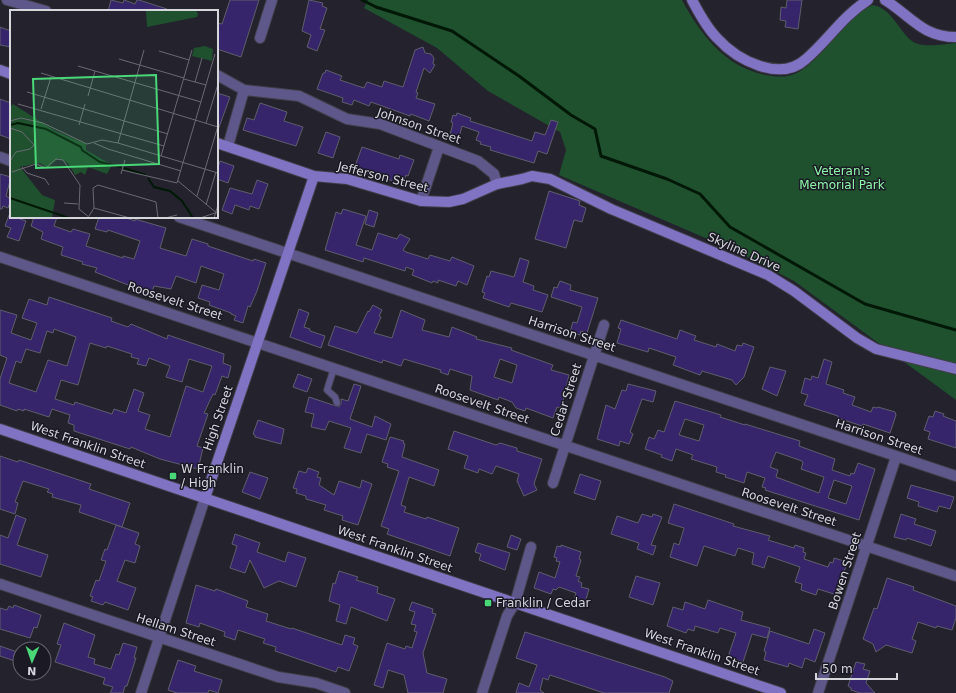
<svg xmlns="http://www.w3.org/2000/svg" width="956" height="693" font-family="'DejaVu Sans',sans-serif">
	<rect width="100%" height="100%" fill="#23222d"/>
	<path fill="#1f512e" d="M368,0h314c19,35 43,67 84,75 21,4 31,1 47,-14 16,-14 41,-50 60,-56 22,4 28,34 45,39 11,3 27,0 38,-1v357l-162,-119 -56,-29 -179,-77 7,-25 -6,-18 -72,-41 -51,-43 -73,-40z"/>
	<g fill="none" stroke-linecap="round" stroke-linejoin="round">
		<path stroke="#011807" stroke-width="3" d="M362,0l14,7 76,24 67,45 52,39 24,14 6,27 66,23 33,15 30,33 135,77 91,26"/>
	</g>
	<path fill="#36256b" stroke="#5f5e6b" fill-rule="evenodd" d="M111,0l12,3 1,-3 11,4 2,-4h2l28,9v2h-59z
		M230,0h29l-18,57 -24,-8v-26l5,1z
		M309,0l14,3 -1,3 5,2 -7,21 5,1 -8,21 -10,-4 4,-12 -9,-4z
		M787,0h15l-4,29 -13,-2 1,-6 -6,-1 1,-13 5,1z
		M0,27l11,4v16l-11,-2z
		M423,47l2,6 6,1 3,4 -1,6 2,1 -5,8 -6,-5 -8,24 2,1 -2,5 19,6 -6,17 -18,-7 -1,2 -39,-14 -2,4 -15,-6 -2,5 -10,-3 1,-4 -26,-9 6,-16h2l1,-3 16,6 -2,4 24,8 3,-6 15,5 2,-6 19,6 12,-37z
		M217,93l13,4 -12,33 -1,-1z
		M0,99l11,4v36l-11,-4z
		M260,103l27,9 -3,9 19,6 -7,19 -53,-16 4,-12 7,2z
		M457,113l14,5 -1,3 62,20 3,-9 10,3 6,-15 7,2 -11,32 -9,-3 -4,12 -44,-13 1,-3 -11,-3 1,-2 -5,-2 3,-8 -17,-6 -3,12 -9,-3 3,-12 -2,-1 2,-7 3,1z
		M326,132l14,5 -7,21 -15,-5z
		M362,147l37,12 1,-4 14,5 -6,16 -2,-1 -3,9 -49,-15z
		M220,161l14,5 -6,17 -11,-4v-8z
		M0,174l11,3 -5,19 5,3 -3,9 -5,-2 -1,3h-2z
		M257,180l11,4 -9,25 -9,-3 -1,4 -14,-5 -3,9 -10,-4 8,-22 22,6z
		M549,191l28,9 3,1 -1,4 7,3 -4,14 -8,-2 -8,28 -31,-9z
		M343,209l23,7 -10,29 16,5 6,-17 19,6 3,-5 10,5 -7,11 3,2 22,7 2,-4 20,6 2,-4 22,9 -7,19 -9,-4 -2,5 -18,-6v3l-5,-2 -1,2 -20,-8 2,-5 -8,-3 -1,4 -41,-13 -1,4 -38,-12 11,-38 5,2z
		M369,210l9,3 -4,14 -9,-3z
		M9,215l17,6 -7,20 -12,-4 4,-9 -6,-2z
		M34,217h23l-3,9 17,6 2,-3 17,5 -4,12 37,12v-2l11,3 6,-18 -32,-11 -1,2 -12,-3 4,-12h24l12,4v-2l31,9 -6,20 26,8 6,-17 16,5v2l45,15 1,-2 12,4 -9,28 -7,16 -2,-1 -5,17 -9,-3 2,-4 -5,-2v-1l-22,-8 1,-3 -12,-4 4,-13 17,5 5,-16 -23,-8 -5,17 -20,-7 -5,13 -17,-3 -3,8 -56,-22 2,-4 -15,-4 1,-2 -22,-7 2,-8 -22,-8 2,-7 -12,-6z
		M520,258l9,3 -6,21 11,4 -1,4 15,5 -6,17 -31,-9 -2,4 -26,-9 2,-5 -3,-1 5,-16 2,1 2,-6 23,6z
		M560,281l11,4 -1,5 28,8 -11,35 -6,-2 -1,4 -10,-3 3,-10 4,1 5,-16 -31,-10 3,-10 3,1z
		M49,297l63,21 -1,3 17,6 3,-3 36,15 1,-4 56,19 -1,9 8,3 -3,12 -6,-2 -7,19 -2,-1 -9,19 4,1 -11,32 6,2 -5,21 -38,-10 -29,-12 -1,2 -56,-18v-6l-6,-2 2,-8 -18,-6 -3,8 -25,-8v2l-6,-2 -1,2 -17,-6v-26l7,-21 -7,-3v-45l17,5 -6,18 20,7 6,-17 -15,-5 7,-19 18,6zM54,329l22,8 -9,29 -19,-6 -12,32 -27,-9 7,-22 5,2 5,-14 14,4 7,-22 6,2zM90,343l16,5 1,-2 25,8 -1,3 8,2 -2,5 9,2 3,-8 21,8 -4,11 16,5 7,-23 23,7 -9,26 -17,-6 -16,51 -25,-8 5,-14 -12,-4 6,-18 -10,-4 -8,24 -12,-4 -2,5 -37,-12 -1,3 -19,-6 6,-19 17,5z
		M373,305l9,5 -3,6 2,1 -7,16 18,5 9,-28 24,10 -3,10 27,7 3,-10 25,10 -1,2 36,9 -1,2 42,15 -2,5 18,5 -7,30 -3,3 -2,-1 -4,11 -27,-10 -1,3 -9,-3 -4,-6 -13,-5 -1,3 -28,-10 2,-14 -22,-7 -2,6 -8,-3 1,-2 -37,-11 -3,7 -18,-6 -1,3 -54,-18 7,-19 22,7 11,-22 1,1zM500,359l17,6 -5,18 -18,-6z
		M299,309l10,4 -5,14 6,2v2l15,5 -4,12 -31,-11z
		M621,320l56,19 3,-9 16,6 -2,4 22,7 1,-3 18,7 2,-6 5,1 1,-3 11,4 -10,30 -8,8 -4,-5 -30,-9 -2,4 -27,-10 3,-8 -27,-9 -1,4 -31,-9 4,-14 -3,-1z
		M824,359l8,3 -6,22 18,6 -1,3 12,4 -3,8 19,7 2,-5 4,1 1,-1 17,5 1,3 -6,18 -27,-9 -1,2 -24,-8v-2l-34,-11 4,-10 -7,-2 4,-15 6,2 1,-4 6,2z
		M770,367l16,4 -9,25 -15,-7z
		M298,374l14,5 -5,13 -14,-5z
		M354,384l7,2 -11,33 22,8 3,-11 16,8 -5,16 -19,-6 -6,19 -17,-5 7,-20 -22,-7 -4,9 -14,-3 3,-13 -9,-2 4,-15 30,10 2,-3v-5l7,2z
		M628,384l28,7 -3,11 -11,-3 -12,33 3,2 -4,10 -9,-3 -1,5 -22,-7 9,-34 9,4 7,-19 4,1z
		M675,401l46,14 -1,2 25,8v-1l55,17 -1,5 36,13 -3,11 18,6 1,-3 3,1 4,-11 17,6 -16,51 -94,-30 1,-2 -4,-1 3,-9 -18,-6 -3,11 -19,-6 1,-2 -10,-3 1,-5 -26,-8 2,-4 -17,-6 -4,12 -11,-4 1,-2 -17,-6 4,-12 5,2 4,-9 6,2zM685,419l19,6 -5,16 -20,-6zM776,452l26,9 1,2 -2,6 23,8 -5,16 -43,-16 2,-7 -8,-3zM834,480l18,6 -6,18 -18,-6z
		M935,411l9,3 -1,2 13,5v27l-28,-9 2,-7 -6,-2 5,-14 4,1z
		M258,420l26,9 -3,15 -26,-7v-2l-2,-1z
		M454,431l42,14 4,-2 17,5v3l25,8 -8,25 3,6 -13,6 -7,-15 2,-7 -23,-8 -4,8 -13,-5 -1,4 -14,-5 4,-12 -20,-7z
		M390,437l14,4 -1,2 2,1 -3,13 37,13 -5,16 -25,-9 -8,28 5,2 -2,5 22,7 1,-2 32,11 -9,28 -63,-22 2,-5 -8,-3 18,-55 -12,-4 1,-3 -6,-2z
		M0,456l18,6 1,-2 72,24 -2,5 41,14 -8,24 -43,-15 2,-7 -29,-8 1,-3 -6,-2 2,-3 -26,-8 -8,21 3,1 -3,11 -15,-5z
		M308,468l11,4 -2,5 4,1 -2,7 15,10 5,-14 21,7 2,-8 10,4 -14,41 -16,-5 1,-4 -19,-6 2,-5 -20,-6v-3l-10,-3 1,-4 -4,-1 6,-17 7,2z
		M250,472l18,6 -8,21 -18,-7z
		M580,474l21,7 -6,19 -21,-7z
		M911,485l43,12 -4,12 -11,-3 -2,6 -19,-6 1,-4 -12,-4z
		M674,504l60,20 -1,2 37,10 -2,4 26,8 1,-3 9,3 -1,4 3,1 -2,6 24,8 2,-5 3,1 1,-5 13,4 -10,33 -19,-6 -2,6 -15,-5 1,-6 -7,-2 5,-15 -32,-11 -4,12 -12,-4 2,-11 -16,-5 -3,8 -31,-10 -7,20 -27,-9 4,-14 5,2 5,-17 -16,-5z
		M642,514l10,3 1,-3 9,3 -11,28 5,1 -3,9 -16,-6 2,-6 -28,-9 6,-18 21,7z
		M901,514l15,5 -2,5 22,7 -5,15 -24,-8 -1,2 -12,-3z
		M16,515l10,4 -9,26 31,10 -7,22 -41,-13v-29l8,3z
		M116,525l23,8 -4,11 5,2 -5,17 -10,-3 -8,21 19,7 -8,22 -23,-8 -2,3 -12,-4 2,-4 -3,-1 6,-16 3,1 7,-20 -5,-1 4,-11 2,1z
		M235,534l25,9 -3,9 28,10 3,-10 18,6 -10,29 -17,-6 -15,7 -14,-28 -5,13 -15,-5 7,-22 -5,-2z
		M511,535l10,4 -4,11 -10,-3z
		M478,543l32,10 -5,17 -26,-10 2,-6 -6,-2z
		M561,545l20,7 -2,7 2,1 -5,16 4,1 -2,4 4,2 -1,4 8,2 -5,17 -11,-4 3,-9 -17,-6 -3,3 -3,-1 -2,5 -17,-6 5,-16 16,6 5,-16 -4,-1 1,-3 -3,-1 3,-11 4,1z
		M339,571l19,6 -2,3 22,7 -1,6 18,6 -8,22 -36,-14 -5,17 -10,-3 4,-16 -11,-4 4,-18 2,1z
		M636,576l24,7 -7,22 -24,-8z
		M887,578l27,9 -1,3 43,16v12l-4,12 -15,-4 -1,2 -18,-6 -6,17 4,2 -4,12 -26,-8 -10,7 -3,-8 -10,-5 11,-31 3,1z
		M196,585l19,6 1,-2 32,12 -2,6 22,7 -2,7 25,8 1,-1 50,17 3,-10 10,3 -2,6 5,2 -9,25 -11,-4 -2,5 -61,-21 1,-4 -13,-4 2,-4 -27,-9 -3,10 -11,-4 1,-4 -25,-9 -1,4 -13,-4z
		M708,600l35,12 -2,8 29,8 -3,10 -15,-4 -9,28 -15,-5 8,-24 -16,-5 -2,5 -23,-7 -1,5 -6,-2 -2,4 -19,-7 6,-19 10,3 2,-8 20,7z
		M412,602l21,7 -1,4 4,1 -13,39 4,20 20,6 -4,14h-35l-4,-18 -16,-5 -5,18 -9,-3 13,-42 18,6 1,-3 6,2 5,-16 -3,-1 2,-6 -5,-1 4,-12 -6,-2z
		M14,605l27,10 -4,13 -3,-1 -4,11 -30,-9v-21l7,2 2,-4 4,2z
		M64,623l31,12 -7,22 7,2 -1,5 17,5 5,-15 3,1 4,-12 14,4 -3,11h2l-9,28h-2l-2,7h-13l3,-6 -10,-3 2,-6 -50,-16 6,-17 -4,-1z
		M814,629l11,4 -10,29 -10,-4 -3,10 -13,-5 -1,4 -24,-7 2,-8 -2,-1 6,-20 39,13z
		M525,632l140,45 8,4 -4,12h-65l-54,-18 -2,5 -5,-2 -3,12 4,3h-28l3,-10 10,4 8,-22 -21,-7z
		M0,646l20,7 -2,9 -18,-6z
		M178,660l18,6 -2,5 28,9 -4,13 -9,-3 -1,3h-31l-9,-3z
		M856,662l9,2 -2,5 7,2 -4,12 9,10h-15l-9,-3v-2l-3,-2z"/>
	<g fill="none" stroke-linecap="round" stroke-linejoin="round">
		<defs>
			<path id="lane" d="M334,368l-7,22 8,7 2,6"/>
			<path id="street" d="M7,0l39,11
				M260,38l12,-38
				M217,75l27,15 55,6 48,23 33,5 98,37 16,13 3,10
				M228,146l16,-56
				M0,157l11,4
				M421,201l18,-54
				M179,217l777,259
				M0,257l956,319
				M553,483l51,-158
				M0,584l278,93 38,6 29,10
				M141,693l64,-195
				M482,693l25,-77 8,-13 16,-56
				M818,693l78,-236"/>
			<path id="secondary" d="M692,0c7,13 14,27 25,38 20,22 63,45 89,21 22,-19 37,-43 62,-59
				M885,0c26,16 37,37 71,37
				M0,70l11,4
				M217,143l97,33 33,3 74,22 28,1 14,-3 34,-15 25,-5 10,-3 18,3 61,30 157,66 26,16 63,47 19,11 80,20
				M0,429l781,264
				M205,498l109,-322"/>
		</defs>
		<use href="#lane" stroke="#403f49" stroke-width="8"/>
		<use href="#street" stroke="#403f49" stroke-width="12"/>
		<use href="#secondary" stroke="#403f49" stroke-width="12"/>
		<use href="#lane" stroke="#5e5789" stroke-width="6"/>
		<use href="#street" stroke="#5e5789" stroke-width="10"/>
		<use href="#secondary" stroke="#8073c3" stroke-width="10"/>
	</g>
	<g fill="#4ad778" stroke="#1a1924" stroke-width="1.5">
		<rect x="169" y="472" width="8" height="8" rx="2"/>
		<rect x="484" y="599" width="8" height="8" rx="2"/>
	</g>
	<g text-anchor="middle" dominant-baseline="central" stroke-width="3" stroke-linejoin="round" paint-order="stroke">
		<g font-size="12" fill="#d6d6dd" stroke="#1a1924">
			<text transform="translate(419 126) rotate(19)">Johnson Street</text>
			<text transform="translate(383 177) rotate(14)">Jefferson Street</text>
			<text transform="translate(744 252) rotate(24)">Skyline Drive</text>
			<text transform="translate(175 301) rotate(18)">Roosevelt Street</text>
			<text transform="translate(572 334) rotate(18)">Harrison Street</text>
			<text transform="translate(566 400) rotate(-72)">Cedar Street</text>
			<text transform="translate(482 404) rotate(19)">Roosevelt Street</text>
			<text transform="translate(218 418) rotate(-71)">High Street</text>
			<text transform="translate(879 437) rotate(18)">Harrison Street</text>
			<text transform="translate(88 445) rotate(19)">West Franklin Street</text>
			<text transform="translate(789 507) rotate(18)">Roosevelt Street</text>
			<text transform="translate(395 549) rotate(19)">West Franklin Street</text>
			<text transform="translate(845 571) rotate(-72)">Bowen Street</text>
			<text transform="translate(176 630) rotate(18)">Hellam Street</text>
			<text transform="translate(702 652) rotate(19)">West Franklin Street</text>
		</g>
		<g font-size="12" fill="#8ff7a9" stroke="#1a1924">
			<text x="842" y="171">Veteran's<tspan x="842" dy="14">Memorial Park</tspan></text>
		</g>
		<g font-size="12" fill="#d6d6dd" stroke="#1a1924" text-anchor="start">
			<text x="181" y="469">W Franklin<tspan x="181" dy="14">/ High</tspan></text>
			<text x="496" y="603">Franklin / Cedar</text>
		</g>
	</g>
	<g transform="translate(10 10)">
		<rect width="208" height="208" fill="#23222d"/>
		<path d="M136,0h50l2,4 -1,3 -50,10zM195,36l8,3 -1,12 -20,-5 2,-8zM3,94l42,27 31,13v6l26,15 -5,9 -19,-7 -3,8 -4,-3 -6,3 -7,-12 -9,-5 -11,9 -8,-4 -20,4 22,28 13,5 -3,18h-42v-111z" fill="#1f512e"/>
		<path fill="none" stroke="#011807" stroke-width="2" d="M0,115l8,-2 28,6 35,18 1,3 18,12 21,5M114,158l22,7M138,168l6,9 16,4 12,10 11,17M0,188l59,20"/>
		<path fill="none" stroke="#6b6a73" stroke-width="1" d="M149,41l30,9M109,49l65,19M68,56l123,36M31,63l177,54M174,69l22,6M185,72l7,-24M17,82l141,42M78,86l7,-25M8,94l146,42M31,99l10,-32M0,111l11,-3 22,5 44,21 15,-4 16,3 100,30M196,113l12,-39M69,115l6,-21M0,118l12,4 12,13 -4,4 -14,3 -6,9M84,133l14,6 73,22M108,133l26,-93M151,146l31,-106M12,157l5,6 18,6 4,6M112,160l55,13 38,-129M2,162l24,-8 10,4 10,-9 7,1 17,25 -1,24 11,9M111,164l4,-14M168,171l40,33M187,186l21,-70M54,193l14,1M196,195l10,-33M84,198l36,10M79,206l5,-8 -1,-20 5,-3 58,17 2,16M155,208l12,-3M190,208l15,-5M204,208l4,-13"/>
		<path fill="#4ad778" fill-opacity="0.15" stroke="#4ad778" stroke-width="2" d="M146,65l3,89 -123,4 -3,-89z"/>
		<rect width="208" height="208" fill="none" stroke="#d6d6dd" stroke-width="2"/>
	</g>
	<g transform="translate(32 661) rotate(182)"><circle r="19" fill="#1a1924" stroke="#65656e"/>
	<path d="M0-3L7 15L0 10L-7 15Z" fill="#4ad778"/>
	<text y="-6" font-size="11" font-weight="bold" text-anchor="middle" fill="#d6d6dd">N</text>
	</g>
	<path d="M816 673v6h81v-6" fill="none" stroke="#d6d6dd" stroke-width="2"/>
	<text x="822" y="673" font-size="12" fill="#d6d6dd" stroke="#1a1924" stroke-width="3" paint-order="stroke">50 m</text>
</svg>
